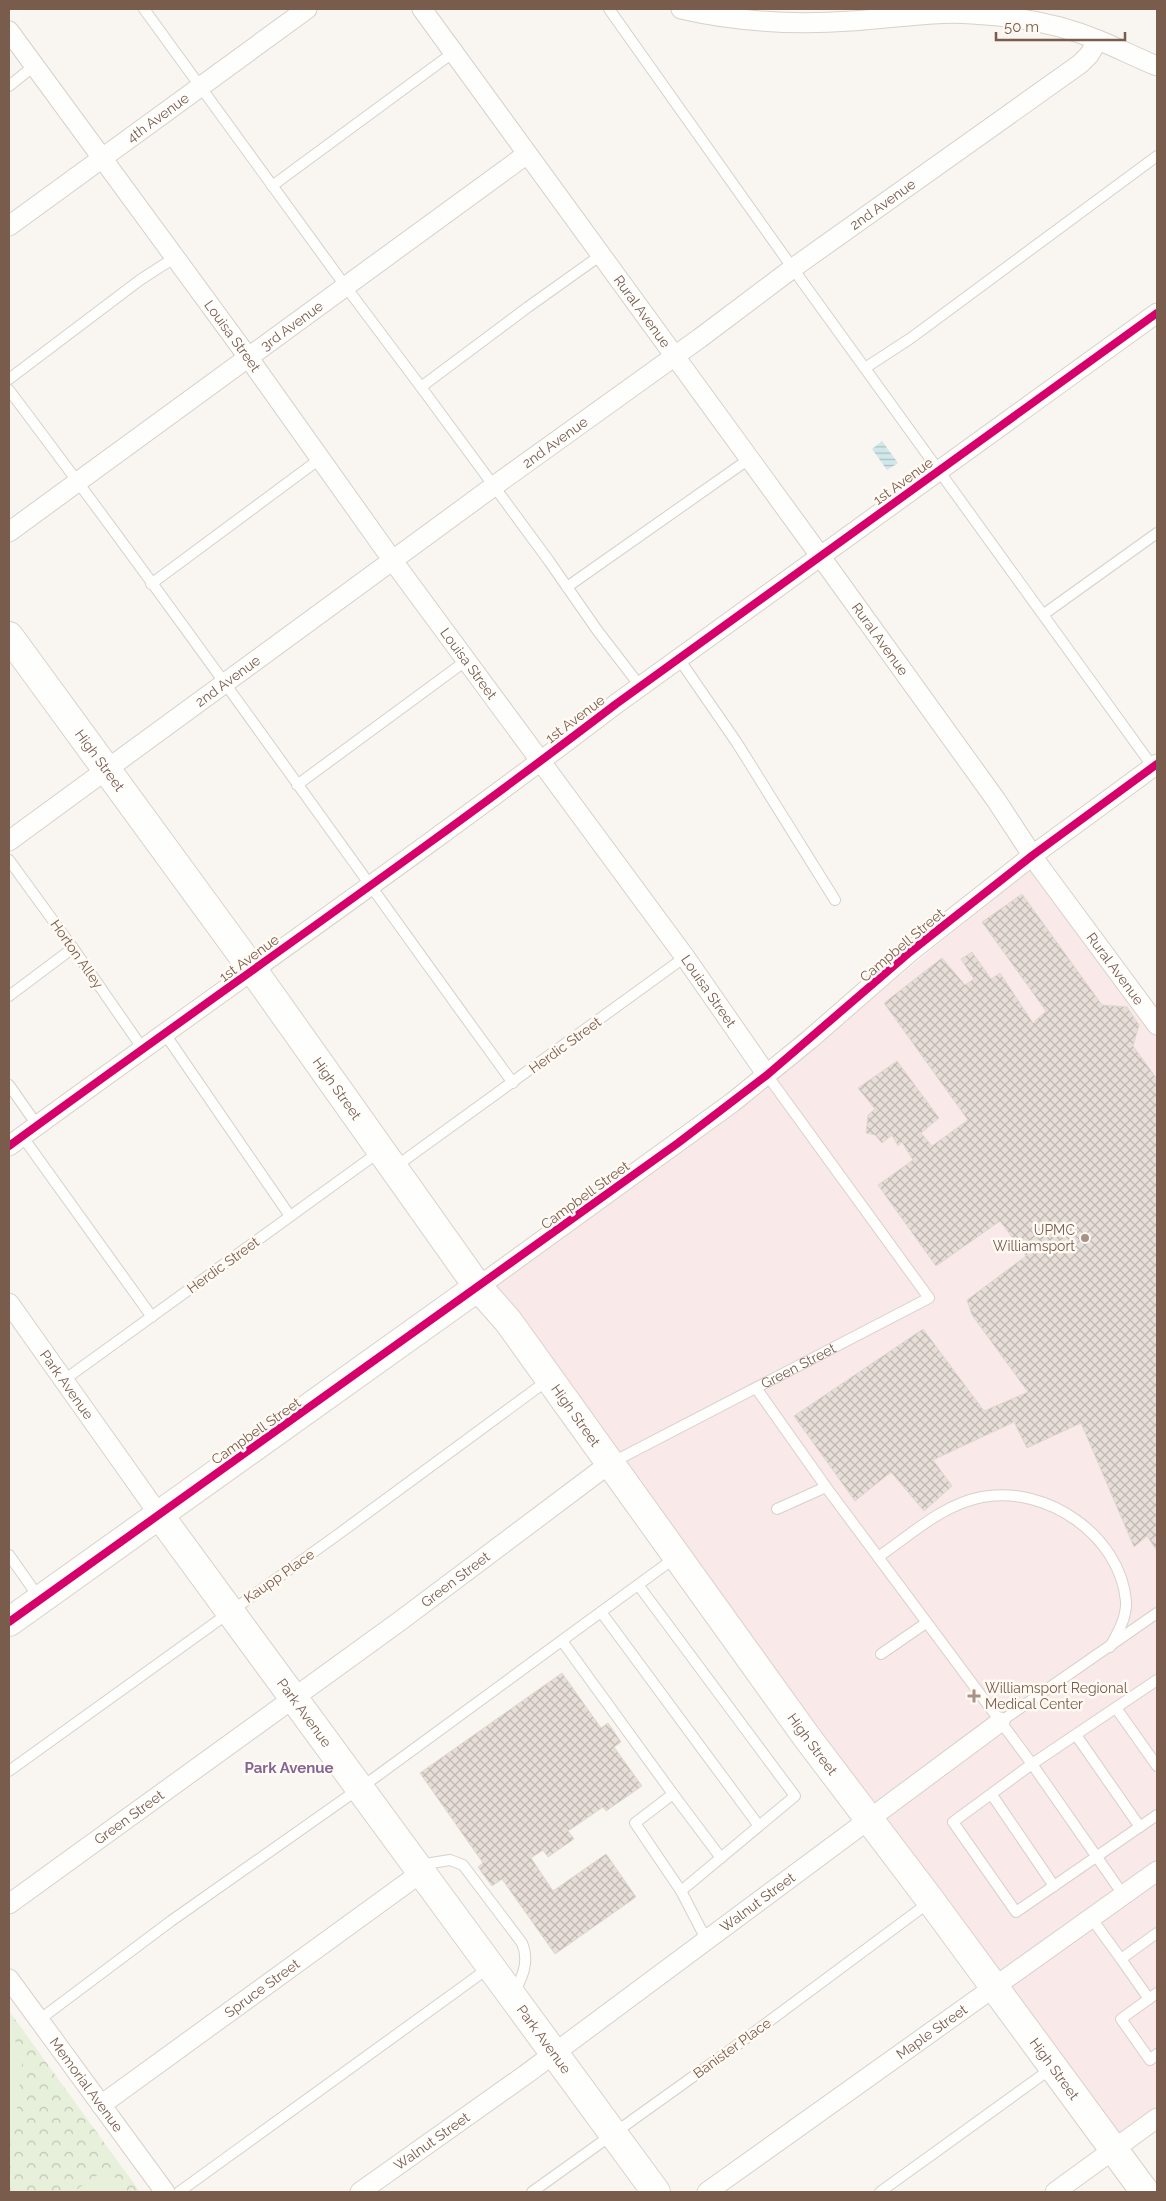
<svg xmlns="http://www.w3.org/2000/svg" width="1166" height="2201" font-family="Raleway,sans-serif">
	<defs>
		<pattern id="park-crowns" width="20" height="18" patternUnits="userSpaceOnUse" patternTransform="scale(1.25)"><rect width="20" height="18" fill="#e7f0db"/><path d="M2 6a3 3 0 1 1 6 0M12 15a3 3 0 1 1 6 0" fill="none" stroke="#c0c6b4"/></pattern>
		<pattern id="water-rules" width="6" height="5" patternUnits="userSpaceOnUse" patternTransform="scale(1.25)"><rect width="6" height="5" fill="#d0e8ea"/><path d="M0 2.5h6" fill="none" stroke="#aebfc0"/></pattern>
		<pattern id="building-cross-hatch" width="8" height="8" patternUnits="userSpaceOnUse" patternTransform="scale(1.25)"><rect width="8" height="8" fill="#e6ded7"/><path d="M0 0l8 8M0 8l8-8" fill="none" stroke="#bfb7b1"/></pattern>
	</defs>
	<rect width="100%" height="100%" fill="#f9f5f0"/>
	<path fill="#fae9e9" d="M1031,868l114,157 12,-8v1089l-44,32 -620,-853 285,-209z"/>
	<path fill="url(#park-crowns)" d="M9,2011l131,181h-131z"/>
	<path fill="#e7f0db" d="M9,2019l13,45 -8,71 -5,9z
		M108,2168l18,24h-53z"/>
	<path fill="url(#water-rules)" d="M882,441l16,22 -11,7 -15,-21z"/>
	<path fill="url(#building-cross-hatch)" stroke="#e2d8d2" d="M1022,894l80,111 25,2 12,18 -6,21 24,33v472l-10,-15 -13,11 -53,-124 -54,25 -13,-26 -81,38 19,26 -28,25 -33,-39 -36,29 -61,-85 129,-87 61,82 44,-19 -56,-77 -5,-15 59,-44 -26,-35 -64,45 -58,-81 35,-25 -11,-18 -4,4 -6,-11 -10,8 -7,-8 -9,-2 2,-18 7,-6 -17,-21 39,-27 42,57 -18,15 11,13 36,-26 -84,-117 58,-45 23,27 9,-6 -13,-20 11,-7 19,27 9,-6 33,50 13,-12 -64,-89z
		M562,1673l39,55 7,-5 13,19 -7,5 28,39 -36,25 -3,-4 -35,24 6,8 -26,18 -5,-7 -12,8 22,33 53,-37 30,43 -81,57 -53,-75 -10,7 -14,-19 5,-4 -63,-90z"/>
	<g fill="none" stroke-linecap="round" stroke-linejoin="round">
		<defs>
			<g id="lane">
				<path d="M144,9l202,278 75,100 128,174 48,69 43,56"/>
				<path d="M609,9l195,275 349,483"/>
				<path d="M9,86l25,-20"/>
				<path d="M272,186l182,-134"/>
				<path d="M865,368l46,-30 246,-182"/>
				<path d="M9,379l131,-99 34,-22"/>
				<path d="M421,387l107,-80 73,-52"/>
				<path d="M9,390c172,228 336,462 504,693"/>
				<path d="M151,584l170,-126"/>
				<path d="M567,587l182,-128"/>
				<path d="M1044,614l113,-81"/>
				<path d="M679,659l58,84 98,157"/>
				<path d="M297,785l170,-125"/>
				<path d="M9,860l64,88 70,101"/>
				<path d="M9,996l64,-48"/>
				<path d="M165,1034l125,182"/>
				<path d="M9,1085l28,40"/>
				<path d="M22,1136l130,181"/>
				<path d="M395,1167l290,-210"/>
				<path d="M64,1380l315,-228"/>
				<path d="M756,1388l70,99 206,277 92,132"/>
				<path id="s1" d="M611,1463l318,-165 -162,-223"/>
				<path d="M777,1509l49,-22"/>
				<path d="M9,1555l31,44"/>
				<path d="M878,1557c33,-22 63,-52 104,-60 64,-12 138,38 144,104 1,17 -9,33 -16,46"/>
				<path d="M639,1586l156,210 -114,95"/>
				<path d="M601,1612l158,214"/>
				<path d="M562,1641l111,153 -38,29 46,68 25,48"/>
				<path d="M881,1654l45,-31"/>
				<path d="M1157,1680l-125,84 -79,58 63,90 141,-97"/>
				<path d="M1116,1708l41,58"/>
				<path d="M1000,1722l157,-109"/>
				<path d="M1076,1735l64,92"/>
				<path d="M9,1771l331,-238 208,-153"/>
				<path d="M673,1794l48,64"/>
				<path d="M992,1795l62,91"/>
				<path d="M419,1865l31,-5 13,5 59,78c8,19 0,35 -9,52"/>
				<path d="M1092,1919l29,40"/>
				<path d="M1157,1993l-36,26 29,41 7,-6"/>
				<path d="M1149,1999l-28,-40 36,-26"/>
				<path d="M39,2020l132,-99 206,-145 299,-219"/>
				<path d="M179,2192l311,-225"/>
				<path d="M532,2192l201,-144 198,-147"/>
				<path d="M880,2192l172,-124"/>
			</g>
			<g id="street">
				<path id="s2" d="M422,9l399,548 175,243 44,67 117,158"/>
				<path d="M681,9c56,13 113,16 170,12 40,-2 81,-10 121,-7 43,2 86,9 126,26 20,8 39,18 59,26"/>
				<path id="s3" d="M9,31l239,326 145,204 292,396 82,118"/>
				<path id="s4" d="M9,226l298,-217"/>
				<path id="s5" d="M9,532l518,-378"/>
				<path id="s6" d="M9,841l485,-355 206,-148 93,-70 287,-204 9,-9 9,-15"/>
				<path d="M9,1146c202,-148 408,-290 607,-442l541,-391"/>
				<path d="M478,1287l255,-185 76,-62 101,-88 123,-97 124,-91"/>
				<path id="s7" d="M9,1303l151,213"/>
				<path id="s8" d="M9,1904l391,-283 209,-157"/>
				<path id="s9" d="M9,1979l156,213"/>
				<path id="s10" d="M101,2105l321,-233"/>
				<path id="s11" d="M360,2192l165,-117 475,-353"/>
				<path id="s12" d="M707,2192l450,-321"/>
				<path d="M1055,2192l102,-74"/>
			</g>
			<g id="secondary">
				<path id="s13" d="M9,636l244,334 225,317 30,34 298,415 125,165 214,291"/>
				<path id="s14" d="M160,1516l496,676"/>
				<path d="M9,1622l469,-335"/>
			</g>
		</defs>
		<use href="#lane" stroke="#d7d1cb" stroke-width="12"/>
		<use href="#street" stroke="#d7d1cb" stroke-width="21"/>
		<use href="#secondary" stroke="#d9d2cb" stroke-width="30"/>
		<use href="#lane" stroke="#fefefd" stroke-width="10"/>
		<use href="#street" stroke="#fefefd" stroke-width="19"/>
		<use href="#secondary" stroke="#fefefd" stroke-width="28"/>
		<defs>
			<path id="cycleway" d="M9,1146c202,-148 408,-290 607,-442l541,-391
				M9,1622l669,-479 89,-68 143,-123 123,-97 124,-91"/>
		</defs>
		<use href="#cycleway" stroke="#fffaf3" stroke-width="11"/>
		<use href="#cycleway" stroke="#d6006c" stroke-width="8"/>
	</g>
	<g fill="#a69286" stroke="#fffaf3" stroke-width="2">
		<circle cx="1085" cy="1238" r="5"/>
		<path d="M971.5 1688.5h5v5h5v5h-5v5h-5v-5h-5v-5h5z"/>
	</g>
	<g text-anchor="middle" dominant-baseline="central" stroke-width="5" stroke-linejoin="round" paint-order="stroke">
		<g font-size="14" fill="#7a5c4d" stroke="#fffaf3">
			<text stroke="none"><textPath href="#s4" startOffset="184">4th Avenue</textPath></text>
			<text stroke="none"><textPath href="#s6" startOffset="1081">2nd Avenue</textPath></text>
			<text stroke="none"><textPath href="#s2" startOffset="374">Rural Avenue</textPath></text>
			<text stroke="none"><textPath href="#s5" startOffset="350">3rd Avenue</textPath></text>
			<text stroke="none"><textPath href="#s3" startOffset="378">Louisa Street</textPath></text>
			<text stroke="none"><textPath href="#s6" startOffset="676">2nd Avenue</textPath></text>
			<text transform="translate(903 481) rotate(-36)">1st Avenue</text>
			<text stroke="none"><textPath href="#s2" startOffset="779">Rural Avenue</textPath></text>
			<text stroke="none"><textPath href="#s3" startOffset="782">Louisa Street</textPath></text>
			<text stroke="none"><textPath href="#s6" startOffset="271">2nd Avenue</textPath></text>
			<text transform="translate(575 719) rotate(-37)">1st Avenue</text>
			<text stroke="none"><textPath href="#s13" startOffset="154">High Street</textPath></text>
			<text transform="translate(902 945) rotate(-40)">Campbell Street</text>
			<text transform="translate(77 954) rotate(55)">Horton Alley</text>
			<text transform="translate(249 958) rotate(-36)">1st Avenue</text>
			<text stroke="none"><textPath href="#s2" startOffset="1184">Rural Avenue</textPath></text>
			<text stroke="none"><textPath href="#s3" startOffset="1188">Louisa Street</textPath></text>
			<text transform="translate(565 1045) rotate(-36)">Herdic Street</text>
			<text stroke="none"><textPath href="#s13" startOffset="559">High Street</textPath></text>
			<text transform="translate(585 1195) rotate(-36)">Campbell Street</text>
			<text transform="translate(223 1265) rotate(-36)">Herdic Street</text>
			<text stroke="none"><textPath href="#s1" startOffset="211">Green Street</textPath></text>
			<text stroke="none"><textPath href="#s7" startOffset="100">Park Avenue</textPath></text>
			<text stroke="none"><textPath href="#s13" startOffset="964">High Street</textPath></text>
			<text transform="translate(256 1431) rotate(-35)">Campbell Street</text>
			<text transform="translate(279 1576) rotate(-35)">Kaupp Place</text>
			<text stroke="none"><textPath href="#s8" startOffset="552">Green Street</textPath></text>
			<text stroke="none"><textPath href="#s14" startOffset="244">Park Avenue</textPath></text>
			<text stroke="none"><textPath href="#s13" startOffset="1369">High Street</textPath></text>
			<text stroke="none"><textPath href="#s8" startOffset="148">Green Street</textPath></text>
			<text stroke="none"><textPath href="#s11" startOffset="492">Walnut Street</textPath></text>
			<text stroke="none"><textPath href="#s10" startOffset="199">Spruce Street</textPath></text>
			<text stroke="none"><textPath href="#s12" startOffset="276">Maple Street</textPath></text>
			<text stroke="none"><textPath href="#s14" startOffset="649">Park Avenue</textPath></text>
			<text transform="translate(732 2048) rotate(-36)">Banister Place</text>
			<text stroke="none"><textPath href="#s13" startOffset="1774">High Street</textPath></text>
			<text stroke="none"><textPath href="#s9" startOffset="131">Memorial Avenue</textPath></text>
			<text stroke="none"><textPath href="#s11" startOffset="88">Walnut Street</textPath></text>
		</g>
		<g font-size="14" fill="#7a5c4d" stroke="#fffaf3" text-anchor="end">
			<text x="1075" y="1230">UPMC<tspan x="1075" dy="16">Williamsport</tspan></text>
			<text x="985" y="1688" text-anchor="start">Williamsport Regional<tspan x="985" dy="16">Medical Center</tspan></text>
		</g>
		<g font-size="15" font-weight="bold" fill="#846695" stroke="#fffaf3">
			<text x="289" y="1768">Park Avenue</text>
		</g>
	</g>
	<rect width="1166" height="2201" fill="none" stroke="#7a5c4d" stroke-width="20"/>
	<path d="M996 32v8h129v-8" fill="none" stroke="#7a5c4d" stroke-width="2.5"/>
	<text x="1004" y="32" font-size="15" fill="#7a5c4d" stroke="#fffaf3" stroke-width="4" paint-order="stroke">50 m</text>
</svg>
